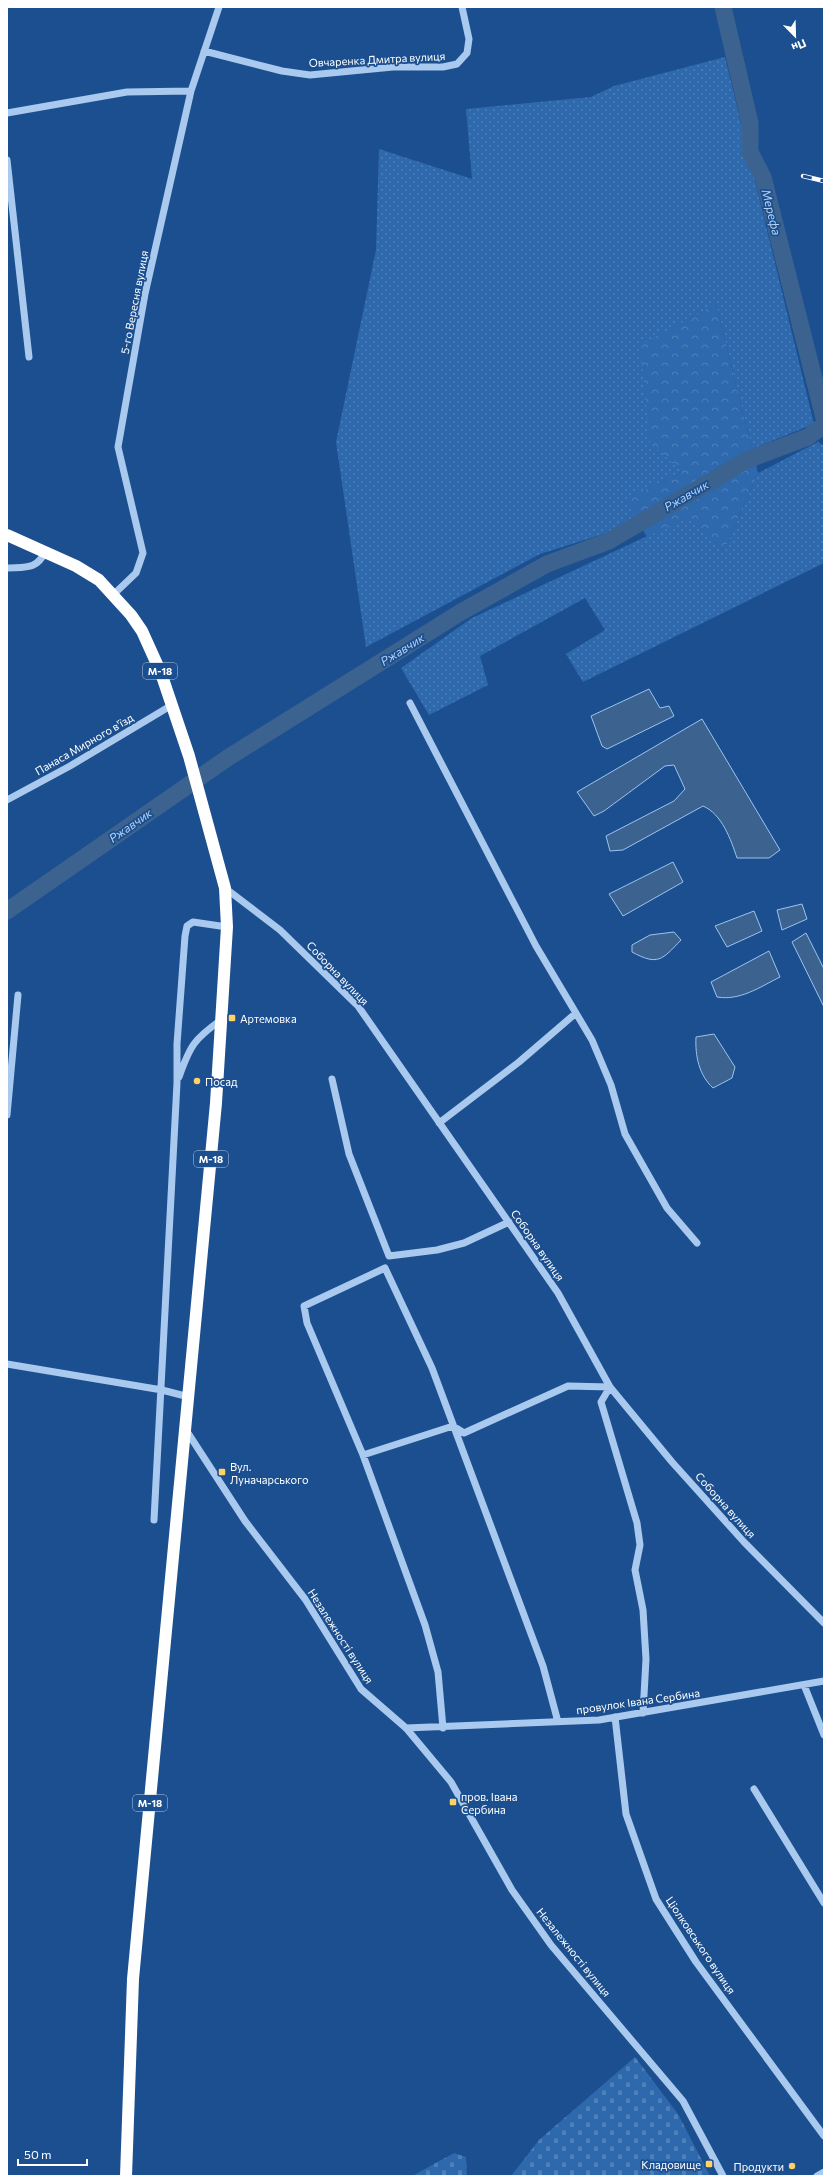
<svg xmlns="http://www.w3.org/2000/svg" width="831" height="2183" font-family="Commissioner,sans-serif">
	<defs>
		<pattern id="grass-dots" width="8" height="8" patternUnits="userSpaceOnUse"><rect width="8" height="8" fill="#2e69ad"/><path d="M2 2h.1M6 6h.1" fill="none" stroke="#4d80b9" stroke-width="1.8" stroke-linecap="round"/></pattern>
		<pattern id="forest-crowns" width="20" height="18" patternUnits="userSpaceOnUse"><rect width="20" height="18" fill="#2e69ad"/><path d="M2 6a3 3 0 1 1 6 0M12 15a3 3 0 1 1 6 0" fill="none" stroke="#4d80b9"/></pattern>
		<pattern id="cemetery-stones" width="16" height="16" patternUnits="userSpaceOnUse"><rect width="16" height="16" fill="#2e69ad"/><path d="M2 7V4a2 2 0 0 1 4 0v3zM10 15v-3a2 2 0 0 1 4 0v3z" fill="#4d80b9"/></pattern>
	</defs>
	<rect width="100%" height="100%" fill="#1b4f8f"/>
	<path fill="url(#grass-dots)" d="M725,57l89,367 -62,25 -36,-145 -34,168 -56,28 13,23 -99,31 -174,93 -30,-205 40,-192 3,-101 93,30 -6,-70 125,-12 23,-11z
		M818,442l6,4v117l-241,119 -17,-28 39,-24 -20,-32 -105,58 8,29 -59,30 -28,-47 71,-50 218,-102 34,35 34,-78z"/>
	<path fill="url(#forest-crowns)" d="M716,304l42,169 -34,78 -34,-34 -43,20 -22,-37 57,-28 -32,-29 -10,-98z"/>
	<path fill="url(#cemetery-stones)" d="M635,2057l43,57 32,62h-199l28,-36z
		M454,2153l12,4 1,19h-55z"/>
	<path fill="#3c6290" stroke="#9cc4f0" d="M649,689l11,19 9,-2 5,10 -67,33 -5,-3 -11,-30z
		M702,719l78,131 -11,8h-32c-6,-18 -15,-44 -34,-52l-80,44 -13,1 -4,-15 68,-35 11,-12 -11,-24 -9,1 -61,45 -10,5 -17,-24z
		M673,862l10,20 -60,34 -14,-22z
		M802,904l5,15 -25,11 -5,-20z
		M754,911l8,20 -35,16 -12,-21z
		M674,932l7,8c-19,20 -23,26 -49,12v-7l18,-10z
		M806,933l18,36v38l-32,-65z
		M769,951l11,26c-20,10 -40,24 -63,20l-6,-15z
		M714,1034l21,33 -3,11 -19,10c-14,-13 -18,-32 -17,-51z"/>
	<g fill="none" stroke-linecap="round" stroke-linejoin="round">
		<path stroke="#3c6290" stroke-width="17" d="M723,7l27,116v29l13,25 61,241
			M7,911l222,-154 232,-145 86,-48 62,-23 138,-81 61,-23 12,-9"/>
		<path stroke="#a9c9ee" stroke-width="7" d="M204,51l78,20 28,4 83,-8h50l14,-3 10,-11 2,-14 -7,-32
			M7,113l120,-21 64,-1
			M7,160l22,197
			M7,568c20,-1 29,2 39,-17
			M114,594l22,-21 7,-20 -25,-106 27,-153 46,-203 28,-84
			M410,703l126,243 56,94 19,45 14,49 42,74 30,35
			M7,800l63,-34 102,-61
			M225,888l55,42 78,76 200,287 52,94 62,75 72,80 80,81
			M179,1077c11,-31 15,-38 42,-57
			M332,1079l17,75 40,102 48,-6 27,-7 45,-21
			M7,1115l11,-120
			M439,1123l80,-61 57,-49
			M7,1364l155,26 27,7
			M186,1430l59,91 60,78 56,90 45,39 45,54 61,108 39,55 132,156 40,75
			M363,1455l90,-29 11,7 104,-47 42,1 -9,15 36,121 3,22 -5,25 8,40 3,49 -3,54
			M154,1520l23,-437v-39l8,-108 2,-10 6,-4 34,5
			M804,1685l20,50
			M615,1717l11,97 30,85 40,63 128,174
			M406,1728l193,-8 225,-39
			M443,1728l-5,-56 -13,-47 -62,-170 -56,-132 -3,-17 81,-38 47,100 111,298 15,56
			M754,1789l70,114
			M817,2176l7,-4"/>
		<path stroke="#fff" stroke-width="12" d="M7,535l69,31 23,14 32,35 11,16 19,42 28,83 36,132 2,39 -11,176 -83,876 -7,197"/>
		<defs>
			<path id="rail" d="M803,176l21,5"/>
		</defs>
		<use href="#rail" stroke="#fff" stroke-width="4.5"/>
		<use href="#rail" stroke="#1b4f8f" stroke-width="3" stroke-dasharray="9" stroke-linecap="butt"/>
	</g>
	<g fill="#ffd166" stroke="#1b4f8f" stroke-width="1.5">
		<rect x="228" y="1014" width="8" height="8" rx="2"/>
		<circle cx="197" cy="1081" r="4"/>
		<rect x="218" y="1468" width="8" height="8" rx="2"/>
		<rect x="449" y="1798" width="8" height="8" rx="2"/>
		<rect x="705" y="2160" width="8" height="8" rx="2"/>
		<circle cx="792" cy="2166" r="4"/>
	</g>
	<g text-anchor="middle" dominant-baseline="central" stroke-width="3.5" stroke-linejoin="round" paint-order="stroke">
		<g fill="#1b4f8f" stroke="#bbcadd" stroke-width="1">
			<rect x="143" y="663" width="34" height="16" rx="3"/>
			<rect x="194" y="1151" width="34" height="16" rx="3"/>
			<rect x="133" y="1795" width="34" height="16" rx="3"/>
		</g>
		<g font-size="10" font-weight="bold" fill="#fff">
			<text x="160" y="671">М-18</text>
			<text x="211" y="1159">М-18</text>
			<text x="150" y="1803">М-18</text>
		</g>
		<g font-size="11" fill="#fff" stroke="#1b4f8f">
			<text transform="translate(377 59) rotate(-3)">Овчаренка Дмитра вулиця</text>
			<text transform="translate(134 302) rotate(-79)">5-го Вересня вулиця</text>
			<text transform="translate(84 744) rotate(-30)">Панаса Мирного в'їзд</text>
			<text transform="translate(338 973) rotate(46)">Соборна вулиця</text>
			<text transform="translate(538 1245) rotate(55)">Соборна вулиця</text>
			<text transform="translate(726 1505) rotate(48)">Соборна вулиця</text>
			<text transform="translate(341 1636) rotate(57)">Незалежності вулиця</text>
			<text transform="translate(638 1701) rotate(-8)">провулок Івана Сербина</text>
			<text transform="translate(701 1945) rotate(56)">Ціолковського вулиця</text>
			<text transform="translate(574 1952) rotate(51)">Незалежності вулиця</text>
		</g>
		<g font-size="11" fill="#fff" stroke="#1b4f8f" text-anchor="start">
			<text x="240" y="1018">Артемовка</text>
			<text x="205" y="1081">Посад</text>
			<text x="230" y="1466">Вул.<tspan x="230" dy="13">Луначарського</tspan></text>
			<text x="461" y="1796">пров. Івана<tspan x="461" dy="13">Сербина</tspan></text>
			<text x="701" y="2164" text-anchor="end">Кладовище</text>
			<text x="784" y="2166" text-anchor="end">Продукти</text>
		</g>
		<g font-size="12" font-style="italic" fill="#b5d3f5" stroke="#1b4f8f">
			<text transform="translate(772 212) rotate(76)">Мерефа</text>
			<text transform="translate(686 495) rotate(-30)">Ржавчик</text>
			<text transform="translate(402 649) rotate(-32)">Ржавчик</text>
			<text transform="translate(130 825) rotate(-35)">Ржавчик</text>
		</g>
	</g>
	<rect width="831" height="2183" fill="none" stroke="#ffffff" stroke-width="16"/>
	<g transform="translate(795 36) rotate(157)" stroke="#1b4f8f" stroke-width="3" paint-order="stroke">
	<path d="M0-3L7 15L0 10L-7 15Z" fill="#ffffff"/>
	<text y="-6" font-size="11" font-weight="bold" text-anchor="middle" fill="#ffffff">Пн</text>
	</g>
	<path d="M18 2159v6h69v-6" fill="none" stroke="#ffffff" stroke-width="2"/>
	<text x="24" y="2159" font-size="12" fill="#ffffff" stroke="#1b4f8f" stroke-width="3" paint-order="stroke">50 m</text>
</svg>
